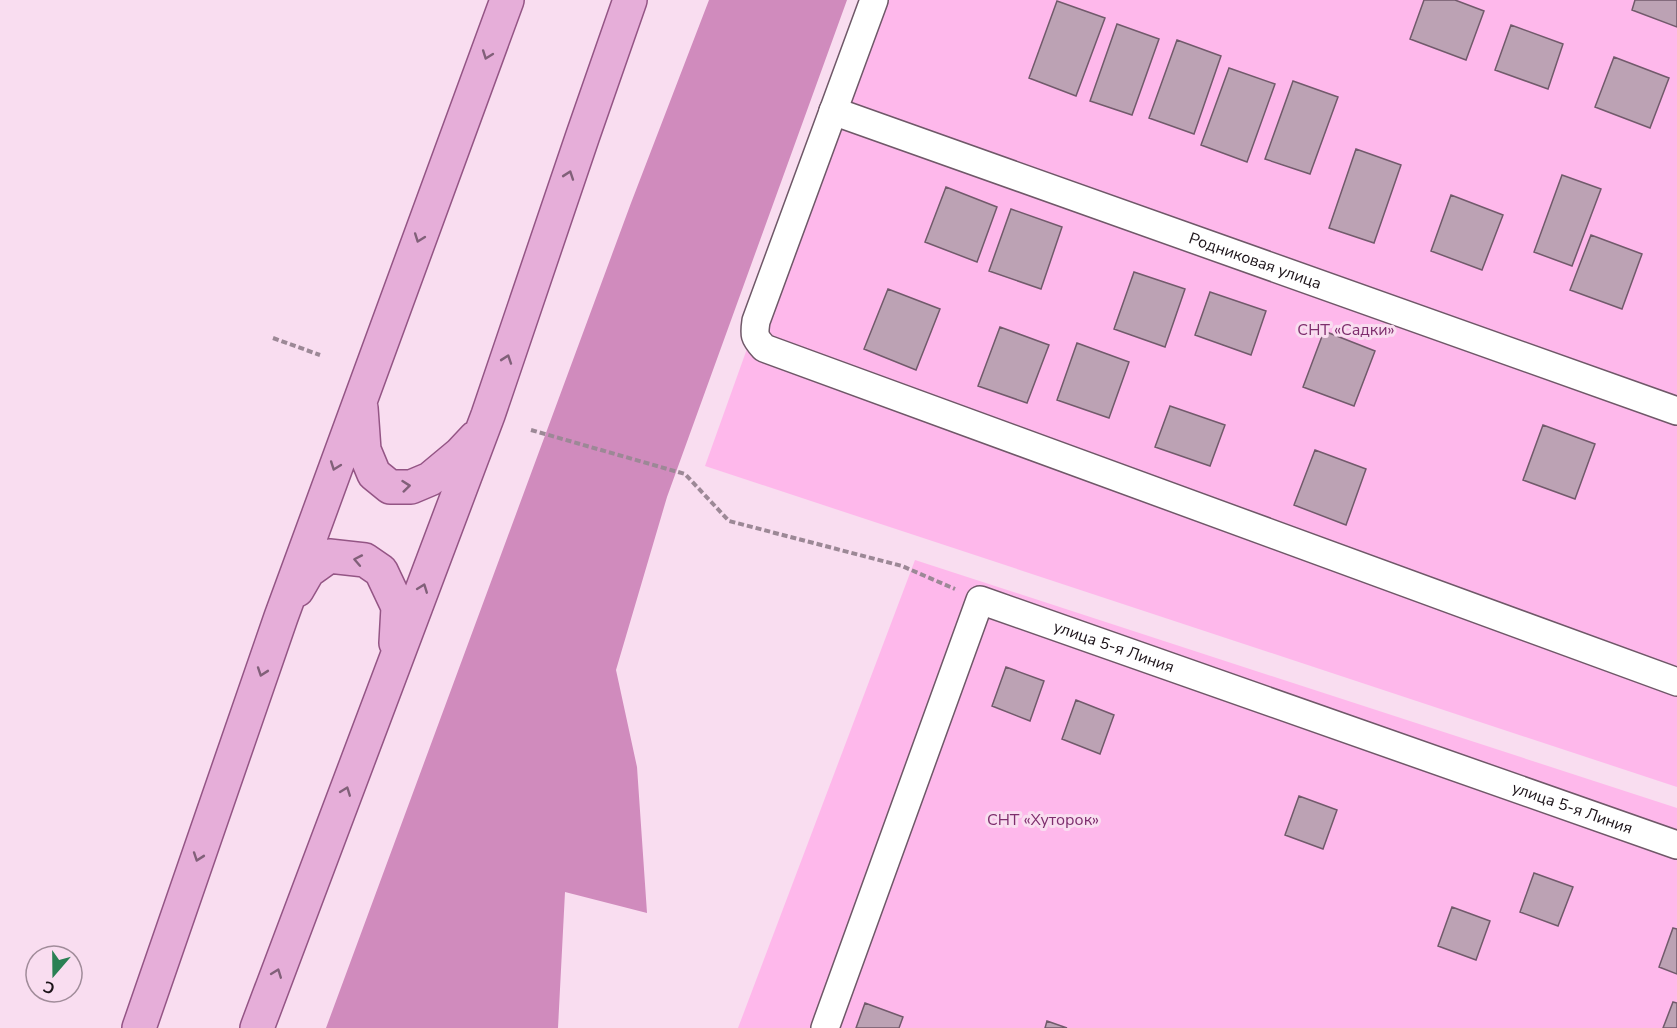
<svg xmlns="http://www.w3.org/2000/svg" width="1677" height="1028" font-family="'Nunito Sans',sans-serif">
	<rect width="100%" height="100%" fill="#f9ddf0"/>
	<path fill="#feb8eb" d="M872,0h805v787l-972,-321z
		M915,560l762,248v220h-939z"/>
	<path fill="#d08bbd" d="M709,0h138l-180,497 -51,173 21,97 10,146 -82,-21 -7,136h-232l305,-825z"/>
	<path fill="#bca2b4" stroke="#715a6b" stroke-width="1.5" d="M1424,0h31l29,11 -18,49 -56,-21z
		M1635,0h42v27l-45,-17z
		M1057,1l48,17 -29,78 -47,-18z
		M1117,24l42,15 -27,76 -42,-14z
		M1511,25l52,19 -15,45 -53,-19z
		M1177,40l44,16 -27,78 -45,-16z
		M1614,57l55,21 -19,50 -55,-21z
		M1229,68l46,16 -28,78 -46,-17z
		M1293,81l45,16 -28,77 -45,-15z
		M1356,149l45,16 -27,78 -45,-15z
		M1562,175l39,14 -29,77 -38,-14z
		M946,187l51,20 -20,55 -52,-20z
		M1451,195l52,20 -21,55 -51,-19z
		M1011,209l51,18 -21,62 -52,-18z
		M1591,235l51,19 -20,55 -52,-19z
		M1134,272l51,17 -20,58 -51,-18z
		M888,289l52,20 -24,61 -52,-21z
		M1210,292l56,19 -15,44 -56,-20z
		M1000,327l49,18 -22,58 -49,-17z
		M1324,331l51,20 -21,55 -51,-19z
		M1077,343l52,19 -20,56 -52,-18z
		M1170,406l55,19 -15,41 -55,-19z
		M1543,425l52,19 -20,55 -52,-19z
		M1315,450l51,19 -20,56 -52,-20z
		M1006,667l38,14 -14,40 -38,-15z
		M1076,700l38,15 -14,39 -38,-15z
		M1299,796l38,14 -14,39 -38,-14z
		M1534,873l39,14 -15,39 -38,-14z
		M1452,907l38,14 -14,39 -38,-14z
		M1673,928l4,1v45l-18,-7z
		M1673,1002l4,1v25h-14z
		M865,1003l38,14 -4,11h-43z
		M1047,1021l20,7h-22z"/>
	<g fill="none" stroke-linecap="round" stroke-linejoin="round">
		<defs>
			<g id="street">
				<path d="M874,0l-118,321c-2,14 -2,16 8,27l913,334"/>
				<path id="s1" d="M833,111l844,300"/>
				<path id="s2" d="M825,1028l155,-428 697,245"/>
			</g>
			<path id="primary" d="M361,408l3,42 10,24 16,13h21l19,-8 30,-25 15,-16
				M297,590l11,-19 21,-15 36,4 16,11 17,36 -2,36
				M139,1028l142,-411 226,-617
				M257,1028l231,-613 95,-280 47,-135"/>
		</defs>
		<use href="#street" stroke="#6f5868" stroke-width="30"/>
		<use href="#primary" stroke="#945585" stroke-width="36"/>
		<path stroke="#9c8896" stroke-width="4" stroke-dasharray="6 3" stroke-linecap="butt" d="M273,338l47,17
			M531,430l154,44 44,47 173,45 53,23"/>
		<use href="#street" stroke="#fff" stroke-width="27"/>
		<use href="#primary" stroke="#e6aed9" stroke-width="33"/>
	</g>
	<defs><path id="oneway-chevron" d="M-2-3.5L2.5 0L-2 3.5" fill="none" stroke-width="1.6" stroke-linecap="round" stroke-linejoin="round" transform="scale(1.5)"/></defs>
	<g stroke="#816079">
		<use href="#oneway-chevron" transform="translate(487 55) rotate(110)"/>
		<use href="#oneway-chevron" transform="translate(569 175) rotate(-71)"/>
		<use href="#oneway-chevron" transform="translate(419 238) rotate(110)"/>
		<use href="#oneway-chevron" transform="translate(507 359) rotate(-71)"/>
		<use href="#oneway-chevron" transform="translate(335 466) rotate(110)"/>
		<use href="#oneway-chevron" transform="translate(406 486) rotate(-6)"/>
		<use href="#oneway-chevron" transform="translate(358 560) rotate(-169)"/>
		<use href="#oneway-chevron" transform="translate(423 588) rotate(-69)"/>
		<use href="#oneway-chevron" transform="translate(262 672) rotate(109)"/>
		<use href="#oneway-chevron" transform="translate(346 791) rotate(-69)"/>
		<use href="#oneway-chevron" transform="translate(198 857) rotate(109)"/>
		<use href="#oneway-chevron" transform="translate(277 973) rotate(-69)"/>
	</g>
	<g text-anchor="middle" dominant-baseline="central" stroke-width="6" stroke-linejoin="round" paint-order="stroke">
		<g font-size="16" fill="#1c1319" stroke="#f9ddf0">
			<text stroke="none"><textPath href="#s1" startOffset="448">Родниковая улица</textPath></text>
			<text stroke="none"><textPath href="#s2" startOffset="597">улица 5-я Линия</textPath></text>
			<text stroke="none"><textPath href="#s2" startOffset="1083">улица 5-я Линия</textPath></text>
		</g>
		<g font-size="16" fill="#7e2e6d" stroke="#f9ddf0">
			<text x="1346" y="330">СНТ «Садки»</text>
			<text x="1043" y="820">СНТ «Хуторок»</text>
		</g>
	</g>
	<g transform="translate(54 974) rotate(200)"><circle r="28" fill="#f9ddf0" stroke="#a18c9a" stroke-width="1.5"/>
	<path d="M0-4.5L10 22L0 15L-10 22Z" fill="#2a8054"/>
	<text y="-9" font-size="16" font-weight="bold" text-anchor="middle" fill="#1c1319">С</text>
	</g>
</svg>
